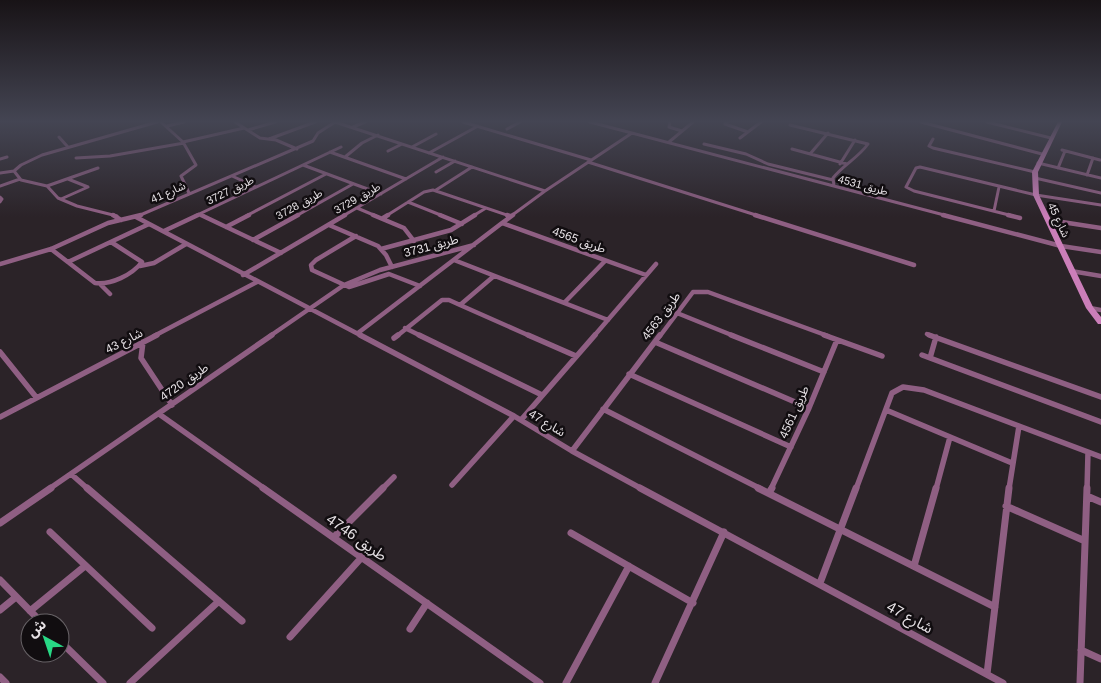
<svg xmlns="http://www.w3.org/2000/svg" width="1101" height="683" font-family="Arial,'Noto Sans Arabic',sans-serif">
	<rect width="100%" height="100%" fill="#2b2328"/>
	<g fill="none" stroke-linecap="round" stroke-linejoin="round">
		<path stroke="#8f5f83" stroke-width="3" d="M161,122l22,20 13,23 -15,11 8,17
			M235,122l25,16 16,2 21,9
			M335,122l210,69
			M463,122l128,38
			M590,122l358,94
			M670,122l-1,5 13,4
			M728,122l-3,2 23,8
			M921,122l121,32
			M987,122l64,16
			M790,125l78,19c-10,14 -25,21 -35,34l1,8
			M167,126l17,-4
			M353,127l12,-5
			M507,129l13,-7
			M248,130l27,-8
			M59,137l8,9
			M740,138l21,-16
			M269,139l46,-17
			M933,139l-4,7 4,2 102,24
			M183,142l61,-14
			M669,142l24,-20
			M704,144l42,10 22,10 65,16
			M412,147l24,-13
			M792,149l55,15
			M1062,150l38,10
			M388,151l14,-7
			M330,152l76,27
			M429,153l49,-27
			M810,154l18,-21
			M345,157l17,-14 16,-8
			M76,158l34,-2 74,-13
			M0,159l7,-2
			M588,162l171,54
			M1038,163l63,15
			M840,164l15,-24
			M303,165l78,29
			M1058,168l7,-17
			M14,171l7,-6 21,-10 115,-33
			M14,171l7,9 26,6 11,12 19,8 40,10
			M436,172l19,-11
			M0,173l14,-2
			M1087,175l6,-17
			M232,176l24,11
			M1035,178l66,15
			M0,186l20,-7
			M47,186l51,-18
			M436,190l36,-23
			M0,197l2,2 -2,3
			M61,199l27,-12 -20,-8
			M408,202l35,14
			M357,208l19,8
			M994,211l5,-24
			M199,214l5,2
			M138,216l175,-75 5,-8 17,-11
			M195,216l146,-69
			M246,216l80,-42
			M296,216l57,-32
			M343,216l100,-59
			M386,216l38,-24 9,-2 77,26
			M473,216l13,-8
			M511,216l34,-25 87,-58
			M1013,216l-99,-25 -8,-4 10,-19 4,-1 116,28 65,10"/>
		<path stroke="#8f5f83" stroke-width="4.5" d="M113,215l8,5
			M201,215l80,38
			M373,215l31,13 10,13
			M440,215l22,9
			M507,215l3,1
			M513,215l-11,8 144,52
			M755,215l159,50
			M943,215l118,31 40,6
			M1008,215l12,3
			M136,217l226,119
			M383,218l5,-3
			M1049,220l52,8
			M329,225l49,21 8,9 6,12
			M226,227l23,-12
			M164,231l34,-16
			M356,236l-40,24 -5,5 1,5 37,17 40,-13 31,12
			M253,240l45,-25
			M51,249l44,34c16,2 37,-8 47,-21l-31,-20
			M381,249l70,-19 24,-15
			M454,260l154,60
			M68,262l81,-38
			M0,264l51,-15 57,-26 33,-8
			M140,266l14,-3 32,-19
			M1071,271l30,5
			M243,275l102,-60
			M101,285l9,9
			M565,302l40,-41
			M460,305l70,31
			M1090,308l11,2
			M677,313l57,23
			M405,328l16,8
			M358,333l144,-110
			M927,334l5,2
			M154,336l103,-54
			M270,336l74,-51 36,-15 94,-25
			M397,336l45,-36h7l11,5 34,-29
			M594,336l62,-72
			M660,336l33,-44h15l120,44"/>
		<path stroke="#8f5f83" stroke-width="5.5" d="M360,335l154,81 58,35 70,38
			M419,335l123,60
			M528,335l48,21
			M731,335l93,37
			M824,335l58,21
			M929,335l172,62
			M394,338l4,-3
			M143,342l-2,16 31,47
			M655,342l154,66
			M0,352l36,45
			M922,355l179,67
			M930,358l6,-21
			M629,374l162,73
			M603,409l158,80
			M886,410l126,53
			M159,414l106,75
			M0,417l157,-82
			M521,420l74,-85
			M572,451l88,-116
			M71,474l17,15
			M452,485l62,-69
			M49,489l223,-154
			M382,489l12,-12
			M771,489l38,-81 28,-68
			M856,489l36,-96 11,-6 21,3 177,67
			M936,489l14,-52
			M1009,489l10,-63
			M1087,489l1,-37"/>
		<path stroke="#8f5f83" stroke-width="7" d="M87,488l155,133
			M263,488l277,195
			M640,488l363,195
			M758,488l237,119
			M769,493l3,-5
			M1087,496l14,6
			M1006,506l79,35
			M0,523l51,-35
			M50,532l102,96
			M571,533l122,70
			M334,537l49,-49
			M914,566l22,-78
			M0,580l42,43
			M820,583l36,-95
			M0,610l16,-13
			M30,611l55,-45
			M410,629l17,-26
			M290,637l72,-80
			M60,641l43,42
			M1081,650l20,9
			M987,674l22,-186
			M0,677l6,6
			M130,683l89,-82
			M566,683l63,-117
			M655,683l69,-151
			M1080,683l7,-195"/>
		<path fill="#cb7eb9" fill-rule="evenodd" d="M1058,122h4l-24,50 1,23 54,112 8,10v7h-3l-12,-16 -53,-113 -1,-23z"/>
	</g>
	<linearGradient id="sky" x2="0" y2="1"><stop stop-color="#181316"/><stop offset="0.56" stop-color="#444553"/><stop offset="1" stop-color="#444553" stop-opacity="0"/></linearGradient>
	<rect width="1101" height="217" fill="url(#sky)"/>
	<g text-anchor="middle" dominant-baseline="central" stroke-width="5" stroke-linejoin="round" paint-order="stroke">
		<g font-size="11" fill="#e7e2e6" stroke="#110d10">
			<text transform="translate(863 185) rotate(15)">طريق 4531</text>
			<text transform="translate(230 190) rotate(-26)">طريق 3727</text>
			<text transform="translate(168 192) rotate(-24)">شارع 41</text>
			<text transform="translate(357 198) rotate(-30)">طريق 3729</text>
			<text transform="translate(299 204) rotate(-29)">طريق 3728</text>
			<text transform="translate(1059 220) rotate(65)">شارع 45</text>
		</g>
		<g font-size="12" fill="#e7e2e6" stroke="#110d10">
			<text transform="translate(579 240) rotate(20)">طريق 4565</text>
			<text transform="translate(431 246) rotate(-15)">طريق 3731</text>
			<text transform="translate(661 316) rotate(-53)">طريق 4563</text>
			<text transform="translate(124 341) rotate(-27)">شارع 43</text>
			<text transform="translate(184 382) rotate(-35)">طريق 4720</text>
			<text transform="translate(794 412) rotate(-66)">طريق 4561</text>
			<text transform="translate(547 423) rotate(31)">شارع 47</text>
		</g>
		<g font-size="15" fill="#e7e2e6" stroke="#110d10">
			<text transform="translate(357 537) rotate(35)">طريق 4746</text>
			<text transform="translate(910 617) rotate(29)">شارع 47</text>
		</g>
	</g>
	<g transform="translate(45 638) rotate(320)"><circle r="24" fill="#110d10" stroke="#676266"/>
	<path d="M0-4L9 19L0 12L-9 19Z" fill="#28d885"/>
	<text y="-8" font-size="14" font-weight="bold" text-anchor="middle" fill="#e7e2e6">ش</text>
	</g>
</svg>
